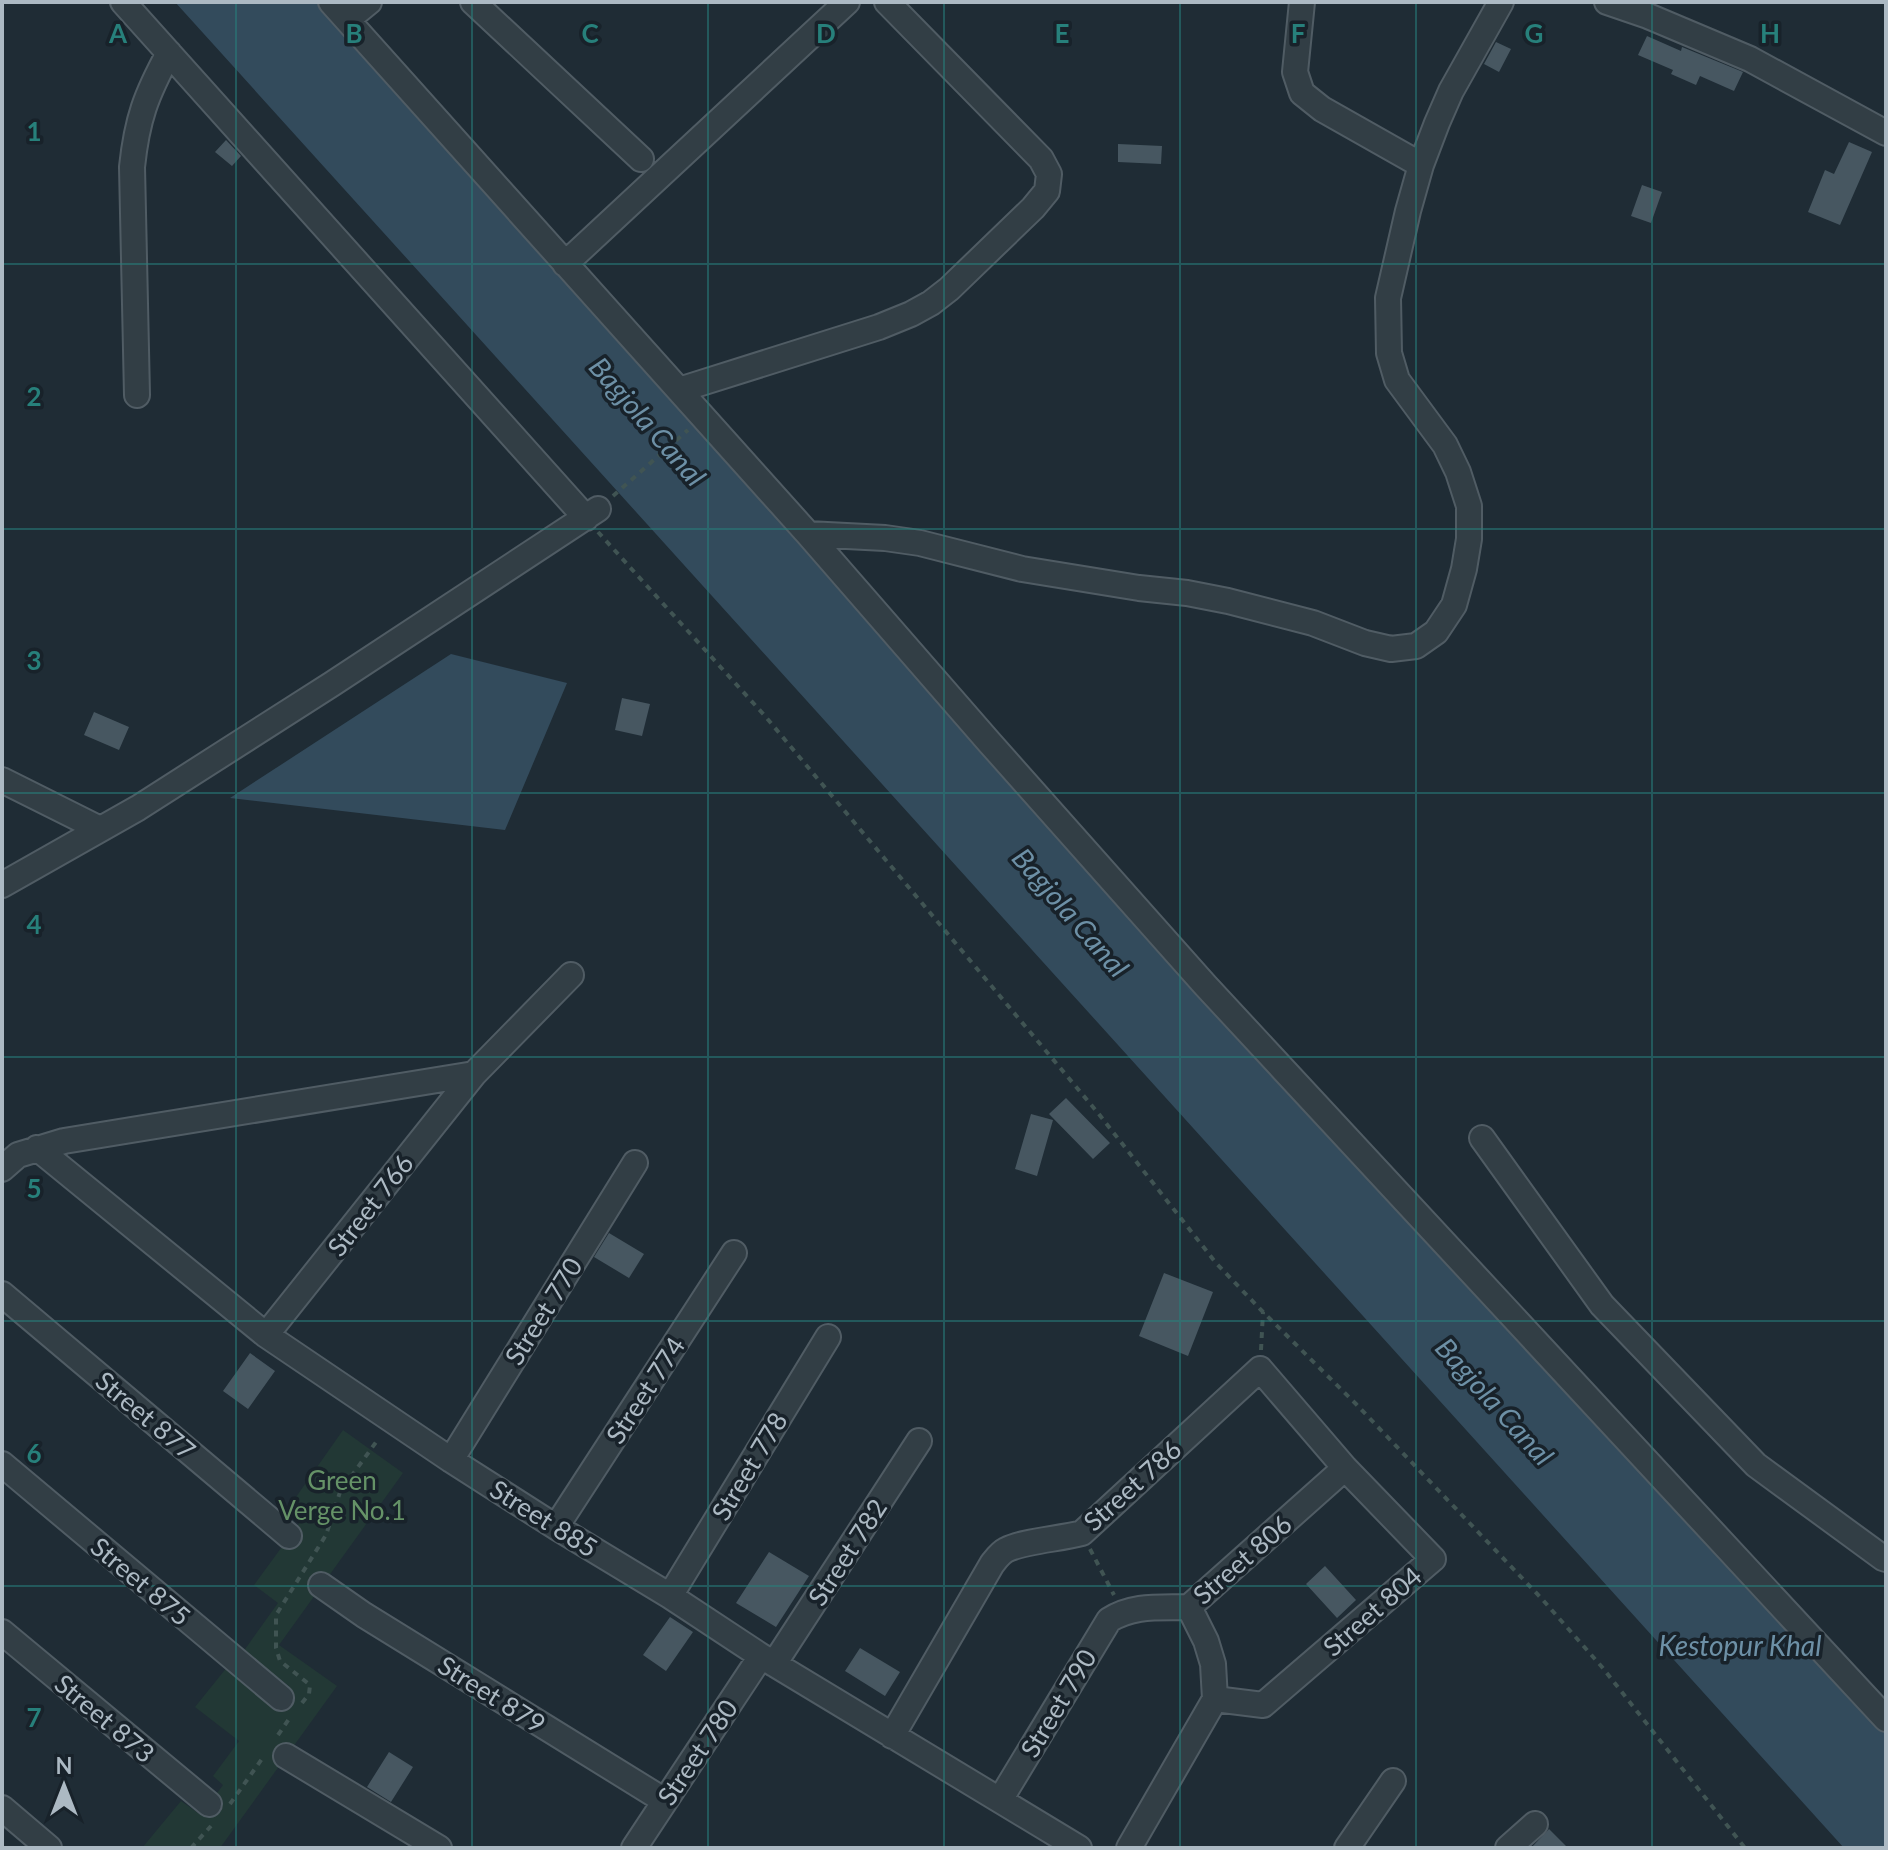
<svg xmlns="http://www.w3.org/2000/svg" width="1888" height="1850" font-family="Lato,sans-serif">
	<rect width="100%" height="100%" fill="#1f2c35"/>
	<path fill="#223835" d="M343,1430l60,43 -124,172 58,41 -117,162h-78l39,-47 20,14 22,-30 -10,-9 26,-35 -44,-34 33,-41 48,38 13,-18 -46,-34 35,-49 -24,-18 49,-67 -14,-11z"/>
	<path fill="#334b5c" d="M175,2h160l1551,1716v130h-42z
		M451,654l116,29 -62,147 -275,-32z"/>
	<path fill="#475761" d="M1647,36l34,15 1,-4 61,25 -9,19 -34,-15 -4,9 -25,-11 2,-4 -35,-15z
		M1496,42l15,7 -12,23 -15,-8z
		M226,140l15,16 -9,10 -17,-14z
		M1849,142l23,10 -32,73 -32,-13 17,-42 9,4z
		M1118,144l44,2 -1,18 -43,-2z
		M1642,185l20,7 -11,31 -20,-7z
		M622,698l28,6 -8,32 -27,-6z
		M94,712l35,15 -10,23 -35,-15z
		M1066,1098l44,45 -17,16 -44,-45z
		M1031,1114l22,6 -16,56 -22,-7z
		M609,1233l35,21 -15,24 -35,-21z
		M1164,1273l49,19 -25,64 -49,-20z
		M250,1353l25,18 -27,38 -25,-18z
		M769,1552l40,24 -33,51 -40,-24z
		M1325,1566l31,34 -19,18 -31,-34z
		M670,1617l23,15 -27,39 -23,-16z
		M860,1648l40,24 -15,24 -40,-25z
		M389,1752l24,15 -22,35 -24,-15z
		M1549,1829l19,19h-37z"/>
	<g fill="none" stroke-linecap="round" stroke-linejoin="round">
		<defs>
			<path id="minor" d="M123,2l463,516
				M331,2l477,532 181,208 216,243 681,734
				M473,2l168,157
				M1302,2l-7,70 7,21 20,16 99,56
				M1607,2l41,14 102,43 136,74
				M347,20l22,-18
				M565,264l282,-262
				M679,390l200,-63 32,-13 20,-11 18,-14 84,-81 14,-17 2,-17 -8,-15 -154,-157
				M137,395l-5,-228c5,-48 14,-72 37,-114
				M808,534l77,4 35,5 102,26 117,19 48,5 41,8 85,22 52,20 26,6 25,-3 20,-14 18,-27 10,-36 5,-30v-33l-11,-34 -13,-27 -48,-65 -8,-27 -1,-55 20,-87 13,-46 16,-42 14,-32 50,-89
				M2,780l98,49
				M2,885l136,-77 194,-124 266,-175
				M1482,1138l120,167 154,160 127,93 3,1
				M37,1148l229,187 185,125 105,67 114,69 91,60 318,192
				M2,1169l16,-14 46,-14 410,-67 97,-99
				M2,1294l287,242
				M266,1335l208,-261
				M451,1460l184,-297
				M2,1464l279,234
				M556,1527l178,-274
				M321,1585l43,30 301,186
				M670,1596l158,-259
				M1189,1607l17,34 7,23 2,35
				M2,1632l207,172
				M774,1664l145,-223
				M892,1736l100,-172c4,-5 8,-11 14,-14 17,-9 54,-11 76,-17l178,-164 85,99 88,91 -170,146 -48,-6
				M286,1756l153,92
				M1000,1800l109,-180c25,-16 52,-12 80,-13l156,-139
				M2,1808l47,40
				M634,1848l127,-192
				M1129,1848l86,-149
				M1347,1848l46,-67
				M1508,1848l27,-24"/>
		</defs>
		<use href="#minor" stroke="#505c64" stroke-width="28"/>
		<path stroke="#405453" stroke-width="4" stroke-dasharray="6 6" stroke-linecap="butt" d="M613,496l75,-66
			M598,532l167,184 333,397 118,150 47,49 93,92 186,195 60,68 143,181
			M1261,1350l2,-38
			M1090,1549l24,46
			M302,1703l7,-9 1,-9 -30,-24 -4,-13v-33l50,-80 14,-43 39,-54
			M278,1735l11,-16
			M230,1804l34,-48
			M191,1848l20,-22"/>
		<use href="#minor" stroke="#323e45" stroke-width="24"/>
	</g>
	<path fill="none" stroke="#27807b" stroke-width="2" stroke-opacity="0.55" d="M236,2v1846M472,2v1846M708,2v1846M944,2v1846M1180,2v1846M1416,2v1846M1652,2v1846M2,264h1884M2,529h1884M2,793h1884M2,1057h1884M2,1321h1884M2,1586h1884"/>
	<g text-anchor="middle" dominant-baseline="central" stroke-width="7" stroke-linejoin="round" paint-order="stroke">
		<g font-size="26" fill="#acb9c3" stroke="#18222a">
			<text transform="translate(370 1205) rotate(-52)">Street 766</text>
			<text transform="translate(543 1311) rotate(-58)">Street 770</text>
			<text transform="translate(645 1390) rotate(-57)">Street 774</text>
			<text transform="translate(146 1415) rotate(40)">Street 877</text>
			<text transform="translate(749 1466) rotate(-59)">Street 778</text>
			<text transform="translate(1132 1485) rotate(-42)">Street 786</text>
			<text transform="translate(544 1518) rotate(32)">Street 885</text>
			<text transform="translate(847 1552) rotate(-57)">Street 782</text>
			<text transform="translate(1242 1559) rotate(-41)">Street 806</text>
			<text transform="translate(141 1581) rotate(40)">Street 875</text>
			<text transform="translate(1372 1611) rotate(-41)">Street 804</text>
			<text transform="translate(492 1694) rotate(32)">Street 879</text>
			<text transform="translate(1058 1703) rotate(-59)">Street 790</text>
			<text transform="translate(105 1718) rotate(40)">Street 873</text>
			<text transform="translate(697 1752) rotate(-56)">Street 780</text>
		</g>
		<g font-size="26" fill="#659267" stroke="#18222a">
			<text x="342" y="1480">Green<tspan x="342" dy="30">Verge No.1</tspan></text>
		</g>
		<g font-size="28" font-style="italic" fill="#6d90a6" stroke="#18222a">
			<text transform="translate(648 421) rotate(49)">Bagjola Canal</text>
			<text transform="translate(1071 912) rotate(49)">Bagjola Canal</text>
			<text transform="translate(1495 1401) rotate(48)">Bagjola Canal</text>
			<text x="1740" y="1645">Kestopur Khal</text>
		</g>
	</g>
	<g font-size="26" text-anchor="middle" font-weight="bold" fill="#27807b" stroke="#18222a" stroke-width="7" stroke-linejoin="round" paint-order="stroke">
		<text x="118" y="43">A</text>
		<text x="354" y="43">B</text>
		<text x="590" y="43">C</text>
		<text x="826" y="43">D</text>
		<text x="1062" y="43">E</text>
		<text x="1298" y="43">F</text>
		<text x="1534" y="43">G</text>
		<text x="1770" y="43">H</text>
		<text x="34" y="141">1</text>
		<text x="34" y="406">2</text>
		<text x="34" y="670">3</text>
		<text x="34" y="934">4</text>
		<text x="34" y="1198">5</text>
		<text x="34" y="1463">6</text>
		<text x="34" y="1727">7</text>
	</g>
	<rect width="1888" height="1850" fill="none" stroke="#acb9c3" stroke-width="8"/>
	<g transform="translate(64 1786)" stroke="#18222a" stroke-width="6" paint-order="stroke">
	<path d="M0-6L14 30L0 20L-14 30Z" fill="#acb9c3"/>
	<text y="-12" font-size="22" font-weight="bold" text-anchor="middle" fill="#acb9c3">N</text>
	</g>
</svg>
